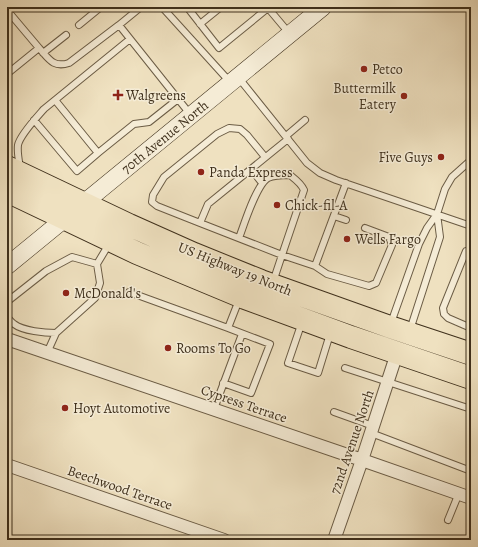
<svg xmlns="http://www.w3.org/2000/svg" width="478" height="547" font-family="Alegreya,serif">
	<rect width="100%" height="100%" fill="#efe1c0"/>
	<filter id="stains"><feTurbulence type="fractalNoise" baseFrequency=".005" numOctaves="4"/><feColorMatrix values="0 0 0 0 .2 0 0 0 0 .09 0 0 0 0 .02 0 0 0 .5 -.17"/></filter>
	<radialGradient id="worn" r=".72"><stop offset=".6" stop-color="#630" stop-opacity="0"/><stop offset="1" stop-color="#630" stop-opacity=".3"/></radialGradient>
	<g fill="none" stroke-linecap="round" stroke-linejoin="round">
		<defs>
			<path id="lane" d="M162,7l68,75
				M187,7l32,41 49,-40 21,25
				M7,10l32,38
				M200,24l21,-17
				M79,25l22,-18
				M119,25l22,-18
				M43,53l23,-18
				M7,74l32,-26c10,11 14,20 30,15l50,-38 71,89
				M238,77l69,86 13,10 16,7 135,46
				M34,120l43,51 21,-18 -43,-53
				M286,136l19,-16
				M98,153l36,-29 15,-2 29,-23
				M20,168c-1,-7 -3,-16 -2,-23 2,-10 19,-28 26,-36l86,-70
				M251,169l11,14
				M334,216l12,4
				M200,223l-43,-17 -5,-4 1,-7 11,-18 53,-43 12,-6 11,1 7,6 18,22
				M239,238c5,-13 17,-53 29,-60 6,-3 15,-3 22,-3 5,4 11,8 14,15l-22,65 -82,-32 8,-19 80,-65
				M471,252l-5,-1 -23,57 1,6 4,4 23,10
				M97,264l12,-20
				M315,266l12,8 42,12 7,-3 16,-38 -3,-8 -24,-9
				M273,282l9,-27 33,11 31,-83
				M129,292l99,36
				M7,309l1,-8 38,-30 26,-14 25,7 3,19 -5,15 -39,35c-11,0 -33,-2 -42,-9 -3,-2 -5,-5 -7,-7
				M302,322l-14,41 30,10 12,-39
				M391,323l28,-79 8,-16 10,-14 8,-25 7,-12 19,-17
				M410,330l30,-93 -3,-23
				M47,353l9,-20
				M345,368l126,41
				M223,383l28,10 19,-49 -42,-16 11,-28
				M214,409l28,-75
				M334,412l39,14
				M371,433l100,38
				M448,520l11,-27"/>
			<path id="street" d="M7,339l355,121 109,38
				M7,465l217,75
				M334,540l28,-80 35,-107"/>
			<path id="secondary" d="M7,266l316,-259"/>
			<path id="highway" d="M7,167l122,58 65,29 67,27 129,46 81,27
				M7,191l130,62 108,45 106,39 120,41"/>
		</defs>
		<use href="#lane" stroke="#6b5c45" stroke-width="8"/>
		<use href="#street" stroke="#6b5c45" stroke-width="14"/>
		<use href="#secondary" stroke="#3f301c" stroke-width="18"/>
		<use href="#highway" stroke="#3f301c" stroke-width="24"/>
		<use href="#lane" stroke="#f5ecd6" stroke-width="6"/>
		<use href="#street" stroke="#f5ecd6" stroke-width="12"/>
		<use href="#secondary" stroke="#f5ecd6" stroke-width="17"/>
		<use href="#highway" stroke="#efe1c0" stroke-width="22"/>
	</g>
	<g fill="#8f2418" stroke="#f5ecd6" stroke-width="1.5">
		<circle cx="364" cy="69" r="4"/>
		<path d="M116 89h4v4h4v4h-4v4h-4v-4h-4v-4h4z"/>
		<circle cx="404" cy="96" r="4"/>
		<circle cx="441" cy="157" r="4"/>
		<circle cx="201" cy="172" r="4"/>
		<circle cx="277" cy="205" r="4"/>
		<circle cx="347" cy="239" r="4"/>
		<circle cx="66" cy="293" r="4"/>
		<circle cx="168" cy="348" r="4"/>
		<circle cx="65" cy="408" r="4"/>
	</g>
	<g text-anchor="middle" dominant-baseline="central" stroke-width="3" stroke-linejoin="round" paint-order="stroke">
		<g font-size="14" fill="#3f301c" stroke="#f5ecd6" text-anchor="start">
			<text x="372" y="69">Petco</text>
			<text x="396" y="88" text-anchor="end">Buttermilk<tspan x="396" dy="16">Eatery</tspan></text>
			<text x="126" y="95">Walgreens</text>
			<text x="433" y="157" text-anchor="end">Five Guys</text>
			<text x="209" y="172">Panda Express</text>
			<text x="285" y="205">Chick-fil-A</text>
			<text x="355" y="239">Wells Fargo</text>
			<text x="74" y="293">McDonald's</text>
			<text x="176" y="348">Rooms To Go</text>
			<text x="73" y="408">Hoyt Automotive</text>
		</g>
		<g font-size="14" fill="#3f301c" stroke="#f5ecd6">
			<text transform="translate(165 137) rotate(-39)">70th Avenue North</text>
			<text transform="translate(235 269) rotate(22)">US Highway 19 North</text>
			<text transform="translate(244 404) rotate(19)">Cypress Terrace</text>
			<text transform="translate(352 442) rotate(-71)">72nd Avenue North</text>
			<text transform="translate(120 488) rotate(19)">Beechwood Terrace</text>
		</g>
	</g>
	<rect width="478" height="547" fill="none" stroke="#efe1c0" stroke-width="24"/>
	<rect x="8" y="8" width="462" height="531" fill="none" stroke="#3f301c" stroke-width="2"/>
	<rect x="12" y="12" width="454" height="523" fill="none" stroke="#3f301c"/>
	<rect width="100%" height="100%" filter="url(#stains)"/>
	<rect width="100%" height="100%" fill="url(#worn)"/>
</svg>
